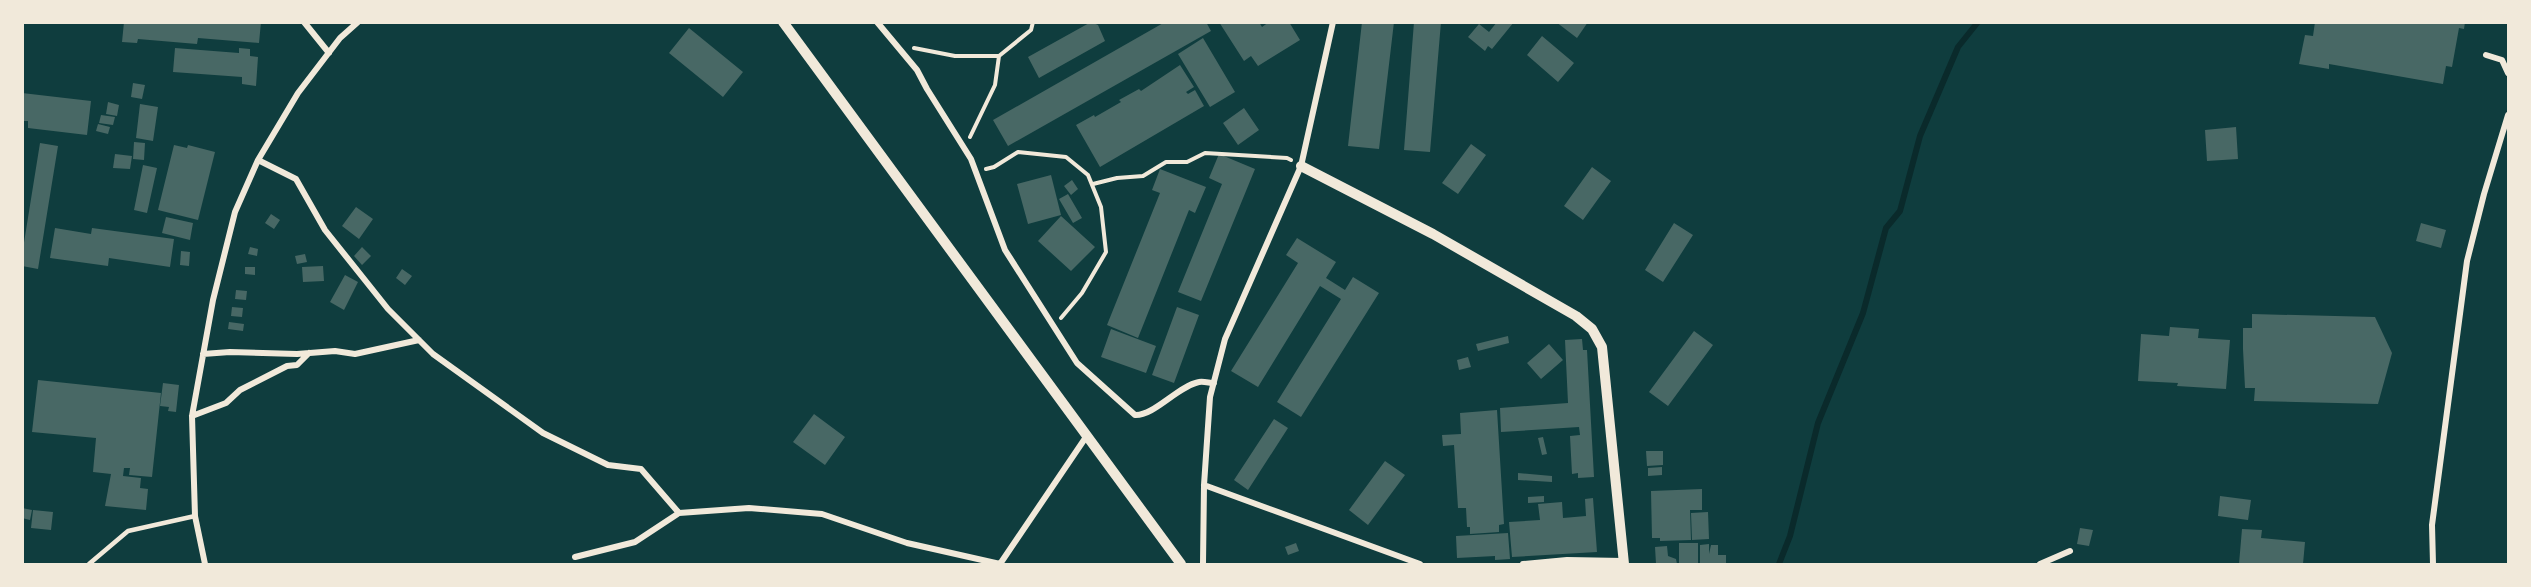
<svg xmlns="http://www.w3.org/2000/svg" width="2531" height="587" font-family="'Fira Sans',sans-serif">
	<rect width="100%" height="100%" fill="#0f3d3e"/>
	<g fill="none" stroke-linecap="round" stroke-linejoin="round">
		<path stroke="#0a2a2b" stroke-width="6" d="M1779,564l11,-28 28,-113 45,-110 23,-85 14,-17 20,-75 38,-89 20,-25"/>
	</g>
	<path fill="#486865" d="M124,22h137l-2,21 -61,-5 -1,6 -59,-5 -1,4 -15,-1z
		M1091,22l7,3 7,16 -66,37 -11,-21z
		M1165,22h41l5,9 -203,115 -15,-26z
		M1219,22h40l3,5 7,-5h20l11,18 -42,26 -7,-10 -7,5z
		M1362,22h32l-15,127 -31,-3z
		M1414,22h27l-11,130 -26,-2z
		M1497,22h17l-22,27 -4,-3 -3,5 -17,-14 11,-13 10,8z
		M1556,22h32l-11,16z
		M2315,22h150l-1,7 -5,-1 -7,39 -6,-1 -3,18 -114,-20v5l-30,-5 6,-29 8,1z
		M689,28l54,44 -20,25 -54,-44z
		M1542,36l32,27 -16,19 -31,-27z
		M1203,38l32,54 -25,15 -32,-53z
		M175,48l64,5v-5l11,1v7l8,1 -2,29 -14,-2v-7l-69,-5z
		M1180,65l14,22 -8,5 2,2 7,-4 9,16 -104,61 -24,-42 18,-10 1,2 26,-15 -2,-2 20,-11 2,2z
		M133,83l12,2 -3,14 -11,-2z
		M22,93l69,8 -4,34 -59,-7v-7h-6z
		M108,102l11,3 -2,11 -11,-2z
		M140,104l18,3 -5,34 -17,-3z
		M1244,108l15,22 -21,15 -15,-22z
		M101,115l14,2 -2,8 -14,-2z
		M98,124l12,3 -2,7 -12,-3z
		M2236,127l2,32 -31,2 -2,-31z
		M134,142l11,1 -1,17 -11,-1z
		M40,143l18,3 -20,123 -16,-3v-11z
		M1471,144l15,11 -28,39 -16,-11z
		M174,145l13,3 1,-3 27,7 -17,68 -40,-10z
		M115,154l17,2 -2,13 -17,-1z
		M1219,154l36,15 -54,132 -23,-9 44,-108 -13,-6z
		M143,165l14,3 -10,45 -13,-3z
		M1592,167l19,14 -28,39 -19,-14z
		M1160,169l46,18 -11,26 -6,-3 -51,128 -31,-13 53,-132 -8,-3z
		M1051,175l10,40 -33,9 -11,-40z
		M1072,180l6,9 -7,6 -7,-9z
		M1068,194l14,24 -9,5 -14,-24z
		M356,207l17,12 -14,20 -17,-13z
		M271,214l9,6 -6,9 -9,-6z
		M1061,216l34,31 -24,24 -33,-30z
		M166,217l27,6 -3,17 -28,-7z
		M1674,223l19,12 -30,47 -18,-12z
		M2421,223l25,7 -5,18 -25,-7z
		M55,228l36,6 1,-6 82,11 -4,28 -61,-9 -1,8 -58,-8z
		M1297,238l39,24 -10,16 19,12 8,-13 26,16 -78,124 -24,-15 64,-103 -21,-13 -62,101 -27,-16 67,-108 -12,-8z
		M250,247l8,2 -1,7 -9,-2z
		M362,247l9,9 -9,9 -8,-9z
		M181,251l9,1 -1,14 -9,-1z
		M305,254l2,8 -10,2 -2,-8z
		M323,266l1,15 -21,1 -1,-15z
		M245,267h10v8l-10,-1z
		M402,269l10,7 -7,9 -9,-7z
		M345,275l13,7 -14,28 -14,-8z
		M236,290l11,1 -1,9 -11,-1z
		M232,307l11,1 -1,9 -11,-1z
		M1177,307l22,8 -25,68 -22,-8z
		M2252,314l123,3 17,36 -14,51 -124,-3 1,-13h-10l-2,-39v-21h9z
		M229,322l15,2 -1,7 -15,-2z
		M2170,327l29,2 -1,9 32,2 -4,49 -49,-3 1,-3 -40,-2 3,-47 28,2z
		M1111,329l45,17 -10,27 -45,-16z
		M1694,331l19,14 -45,61 -19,-14z
		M1508,336l1,7 -31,8 -2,-7z
		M1582,339l1,11h4l7,127 -16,1v-5l-6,1 -2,-38 10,-1 -1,-8 -78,5 -1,-24 68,-5 -3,-63z
		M1549,344l14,16 -22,19 -14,-16z
		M1468,357l3,10 -12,3 -2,-10z
		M38,380l123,13 -9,84 -23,-2 1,-7h-6l-1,8 18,2 -1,10 8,1 -2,21 -41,-4 6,-32 -18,-2 3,-34 -64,-6z
		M163,383l16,2 -3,27 -8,-1 1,-4 -9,-1z
		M1497,410l7,114 -5,1v7l-29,2v-7h-3l-1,-19h-8l-4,-63 -11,1 -1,-11 19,-1 -1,-21z
		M814,414l31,23 -20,28 -32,-23z
		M1274,419l14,9 -40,62 -14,-10z
		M1543,437l4,17 -5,1 -4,-17z
		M1646,451h17v14l-16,1z
		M1385,461l20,14 -37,50 -19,-15z
		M1662,467v8l-14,1v-8z
		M1518,473l34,3v6l-34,-2z
		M1702,489v21h-12l1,30 -31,1v-3h-8l-1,-47z
		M1544,496v6l-16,1v-6z
		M2220,496l31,4 -3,20 -30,-4z
		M1593,498l4,54 -85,5 -3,-35 31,-2 -2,-16 24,-2 1,16 23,-2 -1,-17z
		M22,508l10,2 -2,10 -8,-2z
		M33,510l20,2 -2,18 -20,-2z
		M1708,512l1,27 -17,1 -1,-27z
		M2080,528l13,2 -4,16 -12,-2z
		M2242,529l20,1 -1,8 44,4 -2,22h-64z
		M1508,533l2,26 -15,1v-4l-38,2 -1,-22z
		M1296,543l3,8 -11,4 -3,-8z
		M1679,543h19v21h-19z
		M1709,544v10l2,-9h7v10h8v9h-26v-19z
		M1667,546l1,10 8,3 1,5h-21l-1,-17z"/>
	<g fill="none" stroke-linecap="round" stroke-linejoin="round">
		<path stroke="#f1e9da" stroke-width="4" d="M914,48l41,8h44l32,-26 2,-8
			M970,137l25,-52 4,-29
			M986,169l8,-2 24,-15 48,5 22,18 13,32 5,45 -24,41 -21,25
			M1093,184l24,-6 26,-2 23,-14h21l18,-9 82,5 4,2"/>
		<path stroke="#f1e9da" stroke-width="4.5" d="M89,564l39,-33 67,-15"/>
		<path stroke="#f1e9da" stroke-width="6" d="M304,22l25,31
			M877,22l40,48 10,19 44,70 34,91 72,113 58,52c19,1 43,-29 64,-33 4,-1 11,1 15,1
			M2486,55l16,5 6,13
			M258,160l38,19 29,51 63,79 45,45 110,79 65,32 33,4 38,44
			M203,354l27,-2 67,2 38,-3 20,3 64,-14
			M192,416l34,-13 14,-13 47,-24 10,-1 12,-12
			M1204,485l216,79
			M575,557l60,-15 44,-29 70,-5 73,6 85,29 93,21
			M205,564l-10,-48 -3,-100 21,-116 22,-88 23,-52 40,-67 42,-55 18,-16
			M1000,564l86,-127
			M1203,564l1,-79 6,-88 15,-58 76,-173 32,-144
			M1523,564l44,-4 57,1
			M2040,564l30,-13
			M2433,564l-1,-39 35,-264 17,-67 24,-79"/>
		<path stroke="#f1e9da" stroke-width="10" d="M783,22l398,542
			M1301,166l132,68 143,82 16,13 10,18 22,217"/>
	</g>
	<rect width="2531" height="587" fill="none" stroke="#f1e9da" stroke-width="48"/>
</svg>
